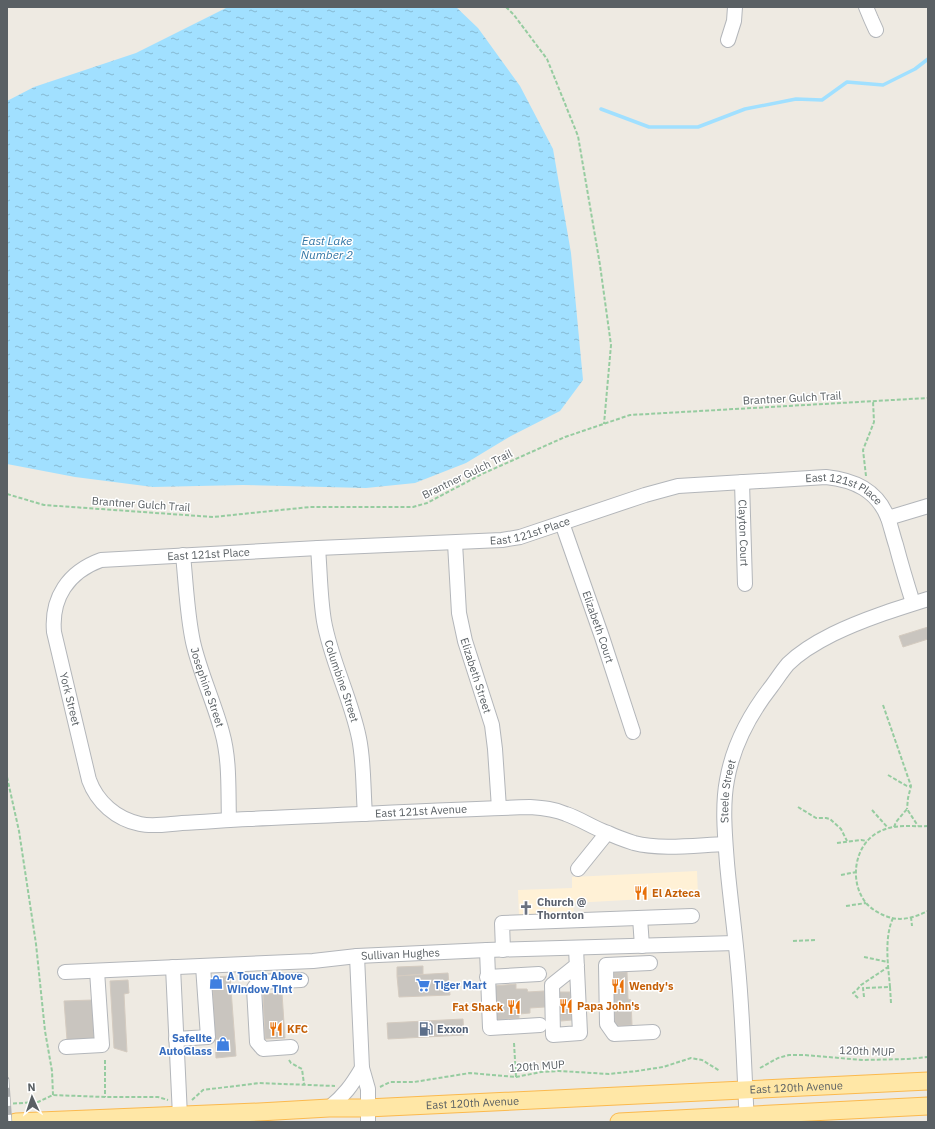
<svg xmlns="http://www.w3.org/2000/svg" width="935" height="1129" font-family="'IBM Plex Sans',sans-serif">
	<defs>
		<pattern id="water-ripples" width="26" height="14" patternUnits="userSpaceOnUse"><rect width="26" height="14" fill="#a1e0ff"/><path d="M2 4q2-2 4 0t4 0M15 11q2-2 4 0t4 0" fill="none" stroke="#86b9d2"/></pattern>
	</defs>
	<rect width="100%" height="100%" fill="#eeeae2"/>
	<path fill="#fff1d6" d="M697,871l1,25 -125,7 1,10 -55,3 -1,-26 54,-2v-11z"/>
	<path fill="url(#water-ripples)" d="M228,7h228l22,21 42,58 33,63 18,104 12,127 -23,31 -49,25 -45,27 -51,20 -49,5 -123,-3 -90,2 -78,-10 -68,-13v-363l27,-14 102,-34z"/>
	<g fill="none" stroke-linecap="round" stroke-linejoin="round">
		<path stroke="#a1e0ff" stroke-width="3.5" d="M601,109l48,18h49l47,-18 51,-10 26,1 25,-18 36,3 32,-16 13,-10"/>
	</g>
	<path fill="#c9c5bf" stroke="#d4cbc0" d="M928,627v12l-25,8 -4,-11z
		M423,966v8l-26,2v-9z
		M627,972l1,27 3,1 1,25 -17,1 -1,-19 -5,-34z
		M448,973l2,22 -51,2 -2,-21z
		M230,976l6,80 -20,2 -4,-81z
		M128,980l1,13 -5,1 3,58 -13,-4 -4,-67z
		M516,984v5h11l1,3 16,-1 1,16 -15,1v5l-11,1v4l-24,2 -1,-34z
		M559,992h11l2,28 -11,1z
		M282,993l3,45 -20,1 -2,-45z
		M92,1000l2,39 -27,1 -3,-39z
		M463,1019l1,16 -76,4 -1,-16z"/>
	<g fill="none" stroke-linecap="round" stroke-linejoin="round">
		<defs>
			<g id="minor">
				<path d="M866,7l5,12 5,11"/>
				<path d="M728,40l6,-19 1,-14"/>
				<path id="s1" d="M742,482l3,102"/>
				<path d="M888,518l40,-12"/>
				<path id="s2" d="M562,523l40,114 31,95"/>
				<path id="s3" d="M455,543l4,70 6,28 27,84 3,24 4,59"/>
				<path id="s4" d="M318,548c2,24 2,49 6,73 7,40 27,77 35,117 5,24 4,51 6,76"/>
				<path id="s5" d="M183,555c3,29 4,59 10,87 7,31 21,60 29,90 8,28 6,59 7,88"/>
				<path id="s6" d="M725,844c-28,1 -64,6 -91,-1 -9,-3 -18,-6 -26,-10 -15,-5 -27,-14 -42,-19 -11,-5 -23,-6 -36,-7 -94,3 -188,8 -282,12 -22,1 -44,3 -66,4 -14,1 -29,4 -42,1 -24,-5 -43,-22 -51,-44l-35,-148c-3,-34 14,-60 47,-72l217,-12 184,-8 18,-3 125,-42 33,-9 148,-9c28,3 51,13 62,41 3,9 5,18 8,27 5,19 11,39 17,58"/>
				<path d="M578,869l29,-36"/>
				<path d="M640,918l2,28"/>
				<path d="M576,948l4,85 -27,2 -1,-50 25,-20"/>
				<path d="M487,950l3,78 50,-3"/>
				<path d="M503,950l-1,-27 190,-7"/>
				<path d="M357,956l5,112 6,21v33"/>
				<path d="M650,963l-44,2 1,59 7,10 39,-2"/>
				<path d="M173,967l7,149"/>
				<path id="s7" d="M65,972l248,-11 44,-5 130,-6 248,-7"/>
				<path d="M487,977l52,-3"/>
				<path d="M176,1039l32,-2 -5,-71"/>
				<path d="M66,1047l36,-2 -5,-74"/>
				<path d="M291,1047l-28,2 -6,-7 -3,-54 5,-6 42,-2"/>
				<path d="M329,1108c15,-12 23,-23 33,-40"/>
				<path id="s8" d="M747,1122c-3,-52 -4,-103 -9,-155 -3,-35 -8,-70 -11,-104 -2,-26 -5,-57 0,-83 6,-34 23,-66 44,-93 6,-8 11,-16 17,-23 13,-13 29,-22 45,-30 31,-15 63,-25 95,-35"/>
			</g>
			<g id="major">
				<path id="s9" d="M16,1122l243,-10 70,-4h38l561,-27"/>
				<path d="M619,1122l309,-16"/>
			</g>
		</defs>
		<use href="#minor" stroke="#b3b6ba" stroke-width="16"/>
		<use href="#major" stroke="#fbb94e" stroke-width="19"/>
		<path stroke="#96cca0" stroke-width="2" stroke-dasharray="4 2" stroke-linecap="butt" d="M506,7l8,8 33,44 31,77 22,129 11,80 -7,79
			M866,476l-3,-26 11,-28 -1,-21
			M7,494l37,11 169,12 97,-10h103l14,-4 55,-29 83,-37 65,-22 298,-17
			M883,705l28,81 -3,12 -1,11
			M888,775l19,11h4
			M7,777l12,54 17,113 9,87 7,40 1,24
			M798,807l18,11h10l4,1 11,10 6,12
			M872,810l16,18
			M928,826c-17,1 -35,-3 -51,7 -23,13 -28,49 -11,70 6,7 17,13 26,15 13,3 25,-2 36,-7
			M894,827l2,-5 11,-13 11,17
			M837,843l24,-3 6,1
			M841,875l15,-3
			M846,906l20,-3
			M911,917l1,9
			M793,941l22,-1
			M864,957l24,5
			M890,987l1,16
			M864,997l-1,-9 27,-1c-2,-22 -6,-49 3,-69
			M858,998l-5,-5 3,-2 5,-6 27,-18
			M514,1043l2,34
			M105,1060v37
			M289,1060l2,3 11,6 2,15
			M760,1068l18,-10 11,-3h15l59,5 45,-1 20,-2
			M380,1087l10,-5h24l56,-9 46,4 25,-5 18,-1 50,3 28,-3 26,-4 28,-9 11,2 18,11
			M192,1100l11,-10 56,-7 76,3
			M7,1104l31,-2 15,-7 52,2h53l10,3"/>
		<use href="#minor" stroke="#fff" stroke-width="14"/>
		<use href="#major" stroke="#ffe7a6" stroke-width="17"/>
		<defs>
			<path id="rail" d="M7,1079l3,43"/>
		</defs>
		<use href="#rail" stroke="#b2b3b4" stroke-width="4.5"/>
		<use href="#rail" stroke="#fff" stroke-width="3" stroke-dasharray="9" stroke-linecap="butt"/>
	</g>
	<defs>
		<symbol id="restaurant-bare" viewBox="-9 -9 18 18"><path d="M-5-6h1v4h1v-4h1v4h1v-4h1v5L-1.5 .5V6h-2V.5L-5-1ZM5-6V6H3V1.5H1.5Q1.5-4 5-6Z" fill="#e8710a" stroke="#fff" stroke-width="2.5" paint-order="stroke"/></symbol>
		<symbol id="church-bare" viewBox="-9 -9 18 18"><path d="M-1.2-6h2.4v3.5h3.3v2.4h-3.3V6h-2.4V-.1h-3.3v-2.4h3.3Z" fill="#6b7280" stroke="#fff" stroke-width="2.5" paint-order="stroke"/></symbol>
		<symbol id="shop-bare" viewBox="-9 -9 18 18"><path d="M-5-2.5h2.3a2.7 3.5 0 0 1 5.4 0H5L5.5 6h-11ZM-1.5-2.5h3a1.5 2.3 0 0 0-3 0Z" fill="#3f7fe0" stroke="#fff" stroke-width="2.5" paint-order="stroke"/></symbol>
		<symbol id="supermarket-bare" viewBox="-9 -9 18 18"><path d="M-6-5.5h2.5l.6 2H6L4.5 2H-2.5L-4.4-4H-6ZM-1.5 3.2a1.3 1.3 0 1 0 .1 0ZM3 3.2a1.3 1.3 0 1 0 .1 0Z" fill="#3f7fe0" stroke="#fff" stroke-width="2.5" paint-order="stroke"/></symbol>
		<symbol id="fuel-bare" viewBox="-9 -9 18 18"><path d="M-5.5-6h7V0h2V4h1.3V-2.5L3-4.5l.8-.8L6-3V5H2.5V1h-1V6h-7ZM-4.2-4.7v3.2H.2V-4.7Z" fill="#5c6f8a" stroke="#fff" stroke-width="2.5" paint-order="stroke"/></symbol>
	</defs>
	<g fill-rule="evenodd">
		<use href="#restaurant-bare" x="631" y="883" width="20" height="20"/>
		<use href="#church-bare" x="516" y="898" width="20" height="20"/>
		<use href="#shop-bare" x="206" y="972" width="20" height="20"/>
		<use href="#supermarket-bare" x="413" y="975" width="20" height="20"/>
		<use href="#restaurant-bare" x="608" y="976" width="20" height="20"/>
		<use href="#restaurant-bare" x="556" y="996" width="20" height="20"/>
		<use href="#restaurant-bare" x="504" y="997" width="20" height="20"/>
		<use href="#restaurant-bare" x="266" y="1019" width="20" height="20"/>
		<use href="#fuel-bare" x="416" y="1019" width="20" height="20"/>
		<use href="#shop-bare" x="213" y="1034" width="20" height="20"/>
	</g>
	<g text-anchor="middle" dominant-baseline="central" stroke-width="3" stroke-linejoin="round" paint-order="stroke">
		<g font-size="11" fill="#5a6064" stroke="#fff">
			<text transform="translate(792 398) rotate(-3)">Brantner Gulch Trail</text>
			<text transform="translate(467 474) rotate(-26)">Brantner Gulch Trail</text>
			<text stroke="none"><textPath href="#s6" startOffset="1663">East 121st Place</textPath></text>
			<text transform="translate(141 504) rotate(4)">Brantner Gulch Trail</text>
			<text stroke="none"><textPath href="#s6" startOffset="1339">East 121st Place</textPath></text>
			<text stroke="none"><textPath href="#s1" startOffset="51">Clayton Court</textPath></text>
			<text stroke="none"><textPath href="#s6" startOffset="1016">East 121st Place</textPath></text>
			<text stroke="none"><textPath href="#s2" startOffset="110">Elizabeth Court</textPath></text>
			<text stroke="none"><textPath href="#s3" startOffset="135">Elizabeth Street</textPath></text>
			<text stroke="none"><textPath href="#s4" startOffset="136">Columbine Street</textPath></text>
			<text stroke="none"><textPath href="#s5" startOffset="135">Josephine Street</textPath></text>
			<text transform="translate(70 699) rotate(76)">York Street</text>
			<text stroke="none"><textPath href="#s8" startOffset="332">Steele Street</textPath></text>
			<text transform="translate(421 811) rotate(-3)">East 121st Avenue</text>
			<text stroke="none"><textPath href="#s7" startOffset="336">Sullivan Hughes</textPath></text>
			<text transform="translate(867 1051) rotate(2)">120th MUP</text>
			<text transform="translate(537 1066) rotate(-4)">120th MUP</text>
			<text stroke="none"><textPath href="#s9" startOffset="781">East 120th Avenue</textPath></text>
			<text stroke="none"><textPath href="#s9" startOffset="457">East 120th Avenue</textPath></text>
		</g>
		<g font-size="11" font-weight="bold" fill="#c56008" stroke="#fff" text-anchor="start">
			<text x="652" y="893">El Azteca</text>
			<text x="629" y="986">Wendy's</text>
			<text x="577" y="1006">Papa John's</text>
			<text x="503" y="1007" text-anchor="end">Fat Shack</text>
			<text x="287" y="1029">KFC</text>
		</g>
		<g font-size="11" font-weight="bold" fill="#5b616d" stroke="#fff" text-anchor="start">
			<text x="537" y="902">Church @<tspan x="537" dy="13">Thornton</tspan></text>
		</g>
		<g font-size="11" font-weight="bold" fill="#366cbe" stroke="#fff" text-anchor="start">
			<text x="227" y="976">A Touch Above<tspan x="227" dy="13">Window Tint</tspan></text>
			<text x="434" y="985">Tiger Mart</text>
			<text x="212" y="1038" text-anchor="end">Safelite<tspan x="212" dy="13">AutoGlass</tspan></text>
		</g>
		<g font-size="11" font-weight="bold" fill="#4e5e75" stroke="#fff" text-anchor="start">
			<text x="437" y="1029">Exxon</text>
		</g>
		<g font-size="12" font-style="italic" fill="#3377a6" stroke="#fff">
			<text x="327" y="240">East Lake<tspan x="327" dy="14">Number 2</tspan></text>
		</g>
	</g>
	<rect width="935" height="1129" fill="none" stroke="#5a6064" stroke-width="16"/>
	<g transform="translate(32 1097) rotate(357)" stroke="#ffffff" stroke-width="3" paint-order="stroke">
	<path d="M0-3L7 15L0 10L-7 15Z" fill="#5a6064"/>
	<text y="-6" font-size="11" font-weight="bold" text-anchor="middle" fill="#5a6064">N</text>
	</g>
</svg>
